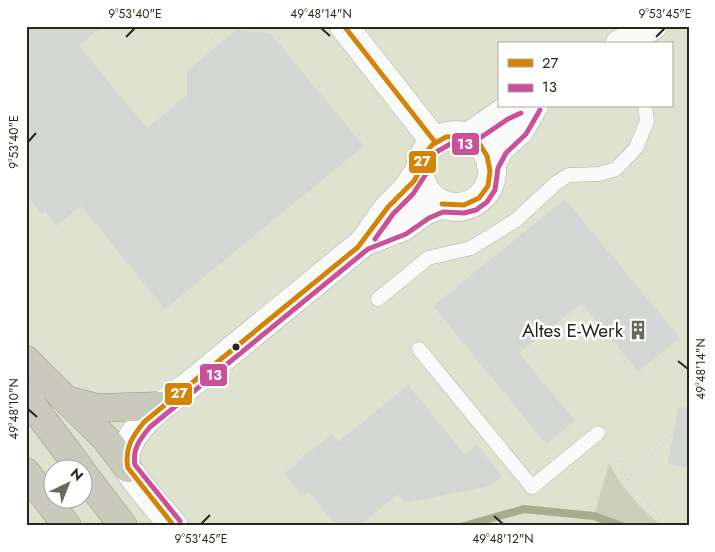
<svg xmlns="http://www.w3.org/2000/svg" width="715" height="552" font-family="Jost,sans-serif">
	<rect width="100%" height="100%" fill="#e0e2d0"/>
	<path fill="#cccfba" d="M609,463c12,24 32,46 53,63h-55l-14,-6z"/>
	<g fill="none" stroke-linecap="round" stroke-linejoin="round">
		<path stroke="#a8ab8e" stroke-width="8" d="M464,526l60,-17 70,7 28,10"/>
	</g>
	<path fill="#d3d6d3" d="M26,26h77l-24,20 68,82 40,-32v-25l49,-41 34,3 94,113 -199,163 -84,-103 -25,20 -11,-15 -3,3 -16,-19z
		M565,199l115,139 -42,34 -56,-69 -63,50 56,68 -29,23 -113,-138z
		M408,385l57,70 12,-10 25,31 -12,10 -85,17 -7,-9 -39,32h-22l-29,-35 -6,5 -18,-23 48,-39 6,8z
		M678,407l11,1v60l-21,-4z"/>
	<g fill="none" stroke-linecap="round" stroke-linejoin="round">
		<defs>
			<path id="lane" d="M378,299l50,-41 43,-10 45,-28 40,-37 13,-8 30,-1 17,-5 20,-21 11,-27 -2,-15
				M419,349l113,138 66,-54"/>
			<path id="secondary" d="M344,26l91,116
				M619,44l34,-18
				M420 171a36 36 0 1 1 72 0a36 36 0 1 1-72 0Z
				M468,137l36,-25 14,-6
				M491,166l9,-18 20,-18 14,-24
				M364,242l39,-15 22,-16 17,-7
				M174,526c-11,-13 -40,-45 -46,-58 -13,-30 37,-66 58,-80l178,-146 23,-33 20,-20 13,-19"/>
			<path id="highway" d="M26,360l80,79 22,29
				M26,397l55,73
				M67,400l31,8 63,-2
				M26,472l41,54
				M82,472l41,54"/>
		</defs>
		<use href="#lane" stroke="#aeafa1" stroke-width="15"/>
		<use href="#secondary" stroke="#aeafa1" stroke-width="29"/>
		<use href="#highway" stroke="#939580" stroke-width="29"/>
		<path stroke="#d5d6d0" stroke-width="3" stroke-dasharray="1 4" stroke-linecap="butt" d="M202,26l34,42
			M613,447l15,33 32,37v9
			M296,450l13,16
			M628,480l45,-47 16,1"/>
		<use href="#lane" stroke="#fafbf8" stroke-width="14"/>
		<use href="#secondary" stroke="#fafbf8" stroke-width="28"/>
		<use href="#highway" stroke="#c9cabc" stroke-width="28"/>
		<defs>
			<path id="bus-1" d="M344,26l91,116
				M174,526l-46,-58c-4,-19 4,-31 16,-46l214,-175 30,-40 26,-26 6,-11 4,-15 8,-10 14,-8 19,-1 14,7 8,13 3,15 -2,15 -9,12 -15,7 -22,-1"/>
			<path id="bus-2" d="M375,239l18,-25 20,-20 13,-20 7,-20 19,-11 19,1 37,-25 13,-6
				M180,521l-45,-56c-3,-16 5,-26 15,-38l218,-178 38,-15 23,-16 14,-6 21,1 12,-3 11,-8 8,-12 3,-22 8,-15 20,-19 14,-24"/>
		</defs>
		<use href="#bus-1" stroke="#fff" stroke-width="9"/>
		<use href="#bus-2" stroke="#fff" stroke-width="9"/>
		<use href="#bus-1" stroke="#d58305" stroke-width="5"/>
		<use href="#bus-2" stroke="#ca5098" stroke-width="5"/>
	</g>
	<path fill="none" stroke="#27281c" stroke-width="2" d="M321,28l9,8M126,37l9,-9M656,37l9,-9M28,142l8,-9M678,361l10,8M28,409l9,8M494,516l9,8M201,524l9,-9"/>
	<defs>
		<symbol id="building-bare" viewBox="-9 -9 18 18"><path d="M-4-6H4V6H1V3H-1V6H-4ZM-2.5-4.3h1.7v1.8h-1.7ZM.8-4.3h1.7v1.8H.8ZM-2.5-1h1.7V.8h-1.7ZM.8-1h1.7V.8H.8Z" fill="#68695b" stroke="#fff" stroke-width="2.5" paint-order="stroke"/></symbol>
	</defs>
	<g fill-rule="evenodd">
		<use href="#building-bare" x="624" y="316" width="28" height="28"/>
	</g>
	<circle fill="#27281c" stroke="#fff" stroke-width="2" cx="236" cy="347" r="4.5"/>
	<g text-anchor="middle" dominant-baseline="central" stroke-width="5" stroke-linejoin="round" paint-order="stroke">
		<g font-size="19" fill="#27281c" stroke="#fff" text-anchor="end">
			<text x="623" y="330">Altes E-Werk</text>
		</g>
	</g>
	<g stroke="#fff" stroke-width="2">
		<rect x="451" y="132" width="29" height="24" rx="5" fill="#ca5098"/>
		<rect x="408" y="150" width="29" height="24" rx="5" fill="#d58305"/>
		<rect x="199" y="363" width="29" height="24" rx="5" fill="#ca5098"/>
		<rect x="164" y="382" width="29" height="24" rx="5" fill="#d58305"/>
	</g>
	<g font-size="14" text-anchor="middle" font-weight="bold" fill="#fff">
		<text x="465" y="149">13</text>
		<text x="422" y="166">27</text>
		<text x="214" y="380">13</text>
		<text x="179" y="398">27</text>
	</g>
	<rect width="715" height="552" fill="none" stroke="#ffffff" stroke-width="55"/>
	<rect x="498" y="42" width="175" height="65" fill="#ffffff" stroke="#a9a9a4"/>
	<rect x="508" y="59" width="25" height="8" fill="#d58305" stroke="#a9a9a4"/>
	<text x="542" y="68" font-size="15" fill="#27281c">27</text>
	<rect x="508" y="84" width="25" height="8" fill="#ca5098" stroke="#a9a9a4"/>
	<text x="542" y="92" font-size="15" fill="#27281c">13</text>
	<g transform="translate(68 484) rotate(43)"><circle r="24" fill="#ffffff" stroke="#a9a9a4"/>
	<path d="M0-4L9 19L0 12L-9 19Z" fill="#68695b"/>
	<text y="-8" font-size="14" font-weight="bold" text-anchor="middle" fill="#27281c">N</text>
	</g>
	<rect x="28" y="28" width="660" height="496" fill="none" stroke="#27281c" stroke-width="2"/>
	<g font-size="12" text-anchor="middle" fill="#27281c">
		<text x="135" y="18">9°53'40"E</text>
		<text x="321" y="18">49°48'14"N</text>
		<text x="665" y="18">9°53'45"E</text>
		<text transform="translate(14 142) rotate(-90)" y="4">9°53'40"E</text>
		<text transform="translate(701 369) rotate(-90)" y="4">49°48'14"N</text>
		<text transform="translate(14 409) rotate(-90)" y="4">49°48'10"N</text>
		<text x="201" y="543">9°53'45"E</text>
		<text x="503" y="543">49°48'12"N</text>
	</g>
</svg>
